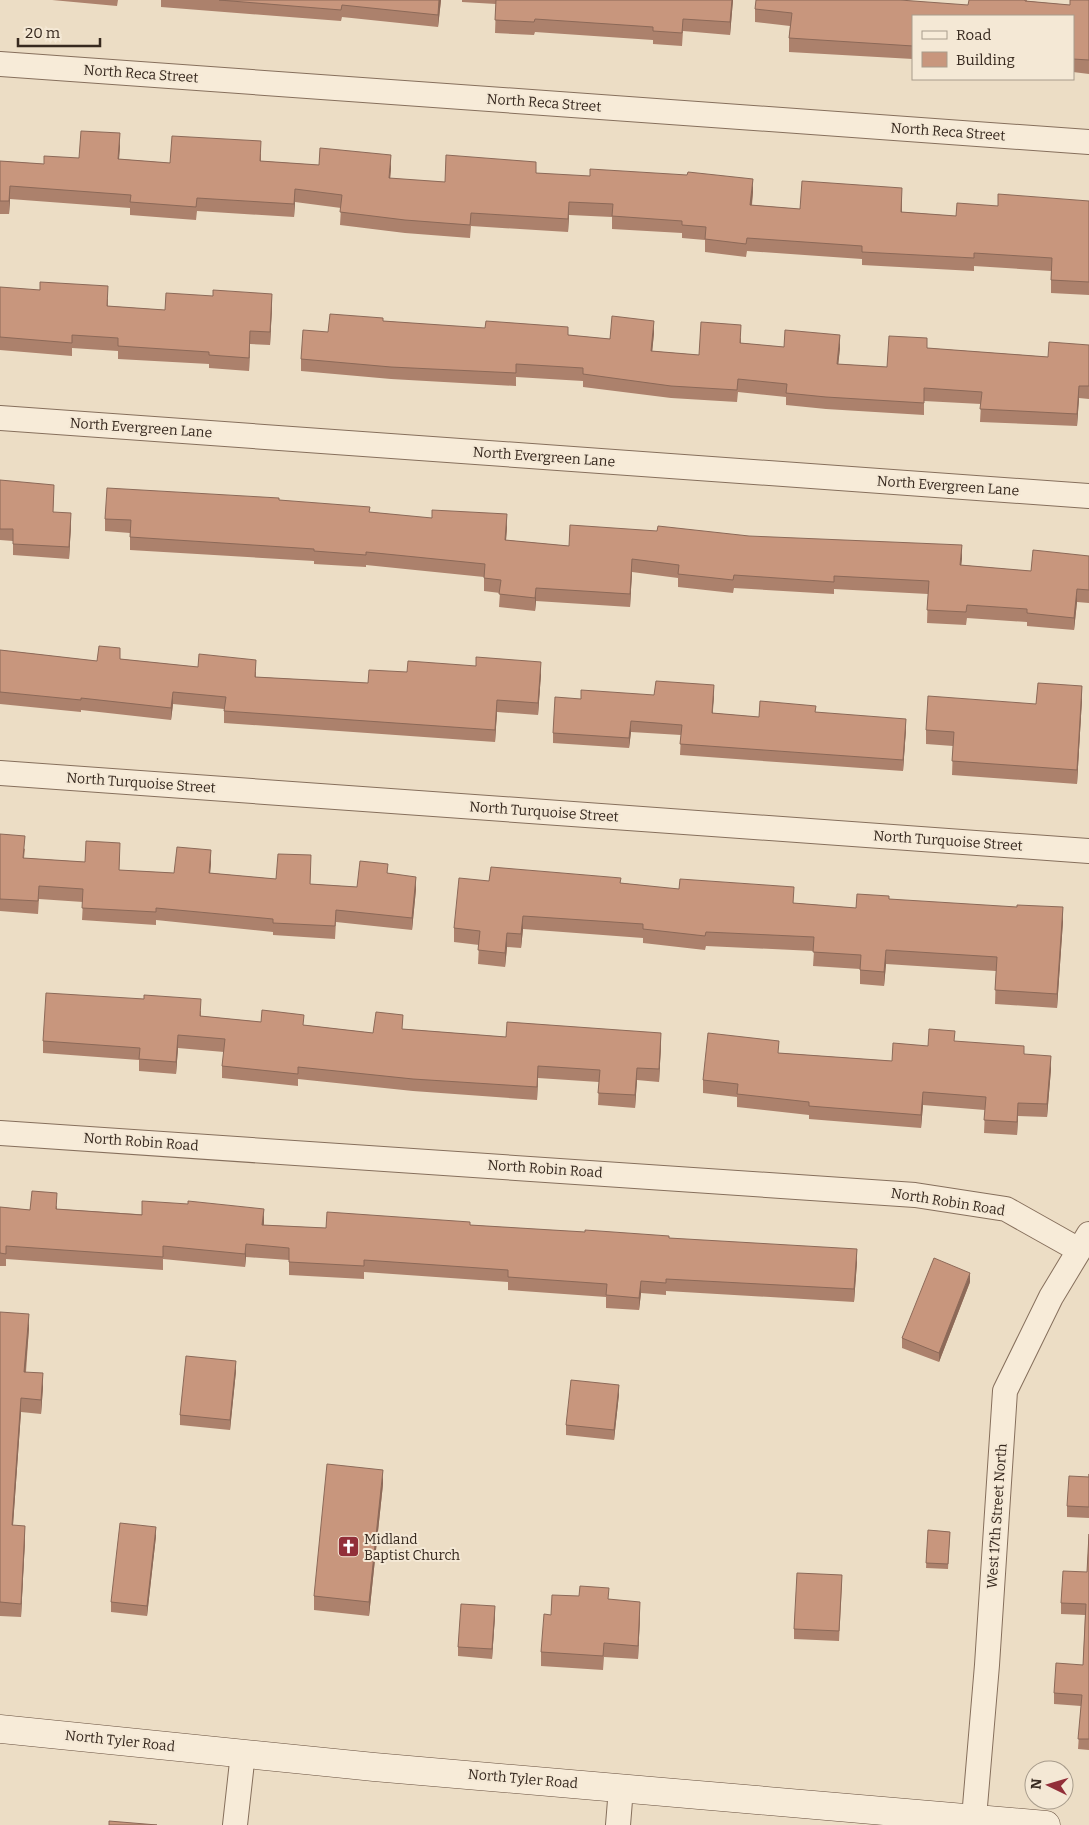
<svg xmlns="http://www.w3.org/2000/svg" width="1089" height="1825" font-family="Bitter,serif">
	<rect width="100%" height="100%" fill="#ecddc5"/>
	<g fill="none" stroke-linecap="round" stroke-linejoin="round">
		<defs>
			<path id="minor" d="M0,64l1089,78
				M0,418l1089,78
				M0,773l1089,78
				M0,1133l915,62 91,14 73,41
				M974,1818l13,-153 18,-274 46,-94 38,-63
				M235,1825l8,-72
				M618,1825l3,-37"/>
			<path id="secondary" d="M0,1729l374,38 672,58"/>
		</defs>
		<use href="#minor" stroke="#866f5c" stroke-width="26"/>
		<use href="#secondary" stroke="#68503f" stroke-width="29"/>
		<use href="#minor" stroke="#f7ebd8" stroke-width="24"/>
		<use href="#secondary" stroke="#f7ebd8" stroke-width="28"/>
	</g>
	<path fill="#ac816c" d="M52,0h66l-1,6z
		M161,0h280l-3,27 -96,-10 -1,4 -180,-14z
		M462,0h271l-3,35 -47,-4 -1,15 -29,-2v-4l-118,-8 -1,3 -39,-2 1,-29 -34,-2z
		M1027,0v1l43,4 19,-5v74l-16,-2v-56h-160v43l-124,-7v-14l1,-12 -35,-4v-13l213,-4z
		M120,146l-1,13 51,4 91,-9v7l58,4 72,3 -1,11 55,3 91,-9 217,19 -1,13 48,4 102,-8v11l54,4 42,-10 91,-5v94l-38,-2v-22l-77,-5v5l-112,-6v-6l-115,-8 -1,6 -41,-5v-12l-23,-2v-5l-70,-4v-12l-43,-2 -1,17 -97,-6 -1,12 -65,-5 -65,-8 1,-17 -46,-6 -1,15 -97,-6 -1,9 -66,-5v-7l-120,-9 -1,15h-9v-53l44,3 35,-6z
		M0,287l108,12v7l57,4 107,-3 -2,38 -20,-1 -1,27 -40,-3v-4l-91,-5v-8l-46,-3v8l-72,-6z
		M383,321l185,14 42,4 44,-6 -2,18 47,4 42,-17v5l43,4 56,1 -2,16 49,3 40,-19 121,9 41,-12v54l-10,-1 -2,28 -97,-4 1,-18 -57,-3v14l-98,-6 -40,-4v-8l-48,-5 -1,10 -66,-4 -88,-11v-6l-67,-4v9l-125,-7 -90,-8v-12l27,-27z
		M0,480l54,17 -1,15 18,13 -2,34 -56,-4v-14l-13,-1z
		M279,500l91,12 137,15 -1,13 63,6 393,12 -1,7 70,6 58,-15v47l-12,-1 -3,28 -47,-4v-4l-60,-4 -1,7 -39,-2 1,-29 -94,-5v5l-100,-6 -1,5 -55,-6v-9l-46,-6 -2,35 -94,-6 -1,10 -36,-4 1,-14 -16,-2v-14l-118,-12v2l-52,-3v-3l-184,-11v-17l-25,-2v-12z
		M0,650l97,11 23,-2 78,8 58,5v5l112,6 39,-11 134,2 -3,41 -41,-3 -2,30 -271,-19v-14l-51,-5 -2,16 -90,-10v2l-81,-8z
		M654,695l60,1 -2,17 47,4 57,-5 90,17 -3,42 -223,-16 1,-20 -50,-3 -2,16 -76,-5v-10l28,-34z
		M1082,699l-5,85 -125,-9 1,-29 -27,-2v-14l110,-26z
		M0,834l25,15 -1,9 61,4 35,-6 -1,14 55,3 37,-10 -1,10 66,6 35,-11 -1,16 47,3 31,-14 28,16 -4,41 -76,-8 -1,17 -62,-4v-3l-117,-12v5l-74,-5 1,-18 -44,-3 -1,15 -38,-3z
		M489,881l132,2 173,20 62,5 33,-9 174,22 -6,87 -62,-4 1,-33 -110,-7 -2,22 -24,-2v-15l-47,-3 1,-15 -108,-5 -1,4 -62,-7v-5l-120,-9 -2,19 -14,-1 -2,20 -27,-3 1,-19 -25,-3v-14z
		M144,999l57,12v5l60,6 43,3 69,8 30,-4 103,8 155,8 -2,37 -22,-2 -2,28 -37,-3 1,-23 -61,-4 -1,22 -124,-9 -115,-12v7l-76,-8v-12l2,-14 -46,-4 -2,26 -37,-3v-11l-96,-7v-12z
		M955,1042l69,12 27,15 -4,48 -29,-1 -1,19 -33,-2 1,-23 -62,-5 -2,23 -112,-9v-4l-72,-8v-10l-34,-4v-13l76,-27 113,8 36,-15z
		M57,1206v3l207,13v3l62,3 144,-3 199,13 188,24 -3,40 -188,-11v4l-25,-2 -2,17 -33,-2v-11l-98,-7v-8l-144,-10v7l-75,-4v-15l-43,-3 -1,10 -82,-8v11l-157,-11v7h-6v-59l30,3z
		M970,1282l-31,80 -37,-14v-10z
		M0,1312l29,16 -3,44 17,15 -2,27 -20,-2 -8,113 12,15 -4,77 -21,-1z
		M236,1371l-6,59 -50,-5v-10z
		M619,1394l-5,46 -48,-5v-10z
		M1089,1474v44l-22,-1v-11l22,-29z
		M383,1484l-14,132 -55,-6v-14z
		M928,1530l22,2 -2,37 -22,-1z
		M1089,1534v216l-11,-1 3,-43 -27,-2v-11l29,-28 2,-50 -24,-1v-11l26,-31z
		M156,1536l-9,80 -36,-4v-10z
		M842,1584l-3,57 -45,-2v-10z
		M609,1599l31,17 -2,43 -34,-2 -1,13 -62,-4v-14l10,-37z
		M495,1616l-3,43 -34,-3v-9z"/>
	<path fill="#8c6958" d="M439,0h2l-3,27v-12z
		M732,0h1l-3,35v-13z
		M120,133v13l-2,26v-13z
		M391,155v13l-2,23v-13z
		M753,179v13l-3,26v-13z
		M10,186v13l-1,15v-13z
		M902,188v13l-1,24v-13z
		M295,189v13l-1,15v-13z
		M569,202v13l-1,17v-13z
		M272,294v13l-2,38v-13z
		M654,321v12l-3,31v-13z
		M250,331v13l-1,27v-13z
		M840,335v13l-3,29v-13z
		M1079,386v12l-2,28v-12z
		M71,513v12l-2,34v-12z
		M507,514v13l-2,26v-13z
		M962,545v13l-2,20v-13z
		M632,559v13l-2,35v-13z
		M536,588v13l-1,10v-13z
		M1077,589v13l-3,28v-12z
		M541,662v12l-3,41v-12z
		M714,685v11l-2,28v-11z
		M1082,686v13l-5,85v-14z
		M173,692v12l-2,16v-12z
		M497,700v12l-2,30v-12z
		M906,719v10l-3,42v-11z
		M631,721v11l-2,16v-10z
		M211,850v13l-2,22v-12z
		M416,877v12l-4,41v-12z
		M1063,907v14l-6,87v-14z
		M523,916v13l-2,19v-14z
		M507,933v14l-2,20v-14z
		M886,950v14l-2,22v-14z
		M661,1033v12l-2,37v-13z
		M178,1035v13l-2,26v-12z
		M1051,1056v13l-4,48v-13z
		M538,1066v12l-1,22v-13z
		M637,1068v12l-2,28v-13z
		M923,1092v13l-2,23v-13z
		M1018,1103v13l-1,19v-13z
		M264,1209v13l-2,16v-13z
		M246,1244v13l-1,10v-13z
		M857,1249v13l-3,40v-13z
		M970,1273v9l-31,80v-9z
		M641,1281v12l-2,17v-12z
		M29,1314v14l-5,58v-14z
		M236,1361v10l-6,59v-10z
		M43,1373v14l-2,27v-14z
		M619,1385v9l-5,46v-10z
		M21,1398v14l-9,127v-14z
		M383,1470v14l-14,132v-14z
		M25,1526v14l-4,77v-13z
		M156,1527v9l-9,80v-10z
		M640,1602v14l-2,43v-13z
		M495,1606v10l-3,43v-10z"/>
	<path fill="#c8967d" stroke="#8c6958" d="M219,0h220l-1,15 -96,-10 -1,5z
		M496,0h236l-2,22 -47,-3 -1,14 -29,-2v-4l-118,-8 -1,3 -39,-2z
		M756,0h144l68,5 1,-5h56v1l45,4v-5h19v60l-16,-1v-43h-160v30l-124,-8 3,-25 -37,-4z
		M81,131l39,2 -2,26 52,4 2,-27 89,5 -1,20 59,4 1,-17 71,7 -2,23 56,4 1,-27 90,7v11l54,3v-7l97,6 1,-3 65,7 -3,26 50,4 2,-28 100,7 -1,24 55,4 1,-13 41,3v-12l91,7v81l-38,-2 1,-22 -78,-5v5l-112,-6v-6l-115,-8 -1,6 -41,-5 1,-12 -24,-2v-4l-70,-5 1,-12 -44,-2 -1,17 -97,-6 -1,12 -65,-5 -65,-8 2,-17 -47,-6 -1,15 -97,-6 -1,9 -66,-5 1,-7 -121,-9 -1,15h-9v-40l44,3v-8l35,2z
		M40,282l68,4 -1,20 58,4 1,-17 47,3v-6l59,4 -2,38 -20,-1 -1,27 -40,-3v-3l-91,-6v-8l-46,-3v8l-72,-6v-50l40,3z
		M330,314l53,4v3l102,7 1,-7 82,6v8l42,4 2,-23 42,5 -3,30 48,4 2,-33 40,3 -1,18 44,4 1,-17 55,5 -3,29 50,3 2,-31 38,2v10l121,9 1,-15 40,3v41h-10l-2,28 -97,-5 2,-17 -58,-4v15l-98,-6 -40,-4 1,-9 -49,-5 -1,11 -66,-4 -88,-12v-6l-67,-4v9l-125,-6 -90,-8 2,-29 25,2z
		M0,480l54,5 -1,27 18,1 -2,34 -56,-3v-15h-13z
		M107,488l172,10v2l91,7 -1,5 63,6v-8l75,4 -2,26 64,6 1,-21 87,6 1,-5 91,10 213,9 -2,20 71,6 2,-21 56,6v34l-12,-1 -3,29 -47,-5v-4l-60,-4 -1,7 -39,-2 2,-29 -95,-5v6l-100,-7 -1,5 -55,-6 1,-9 -47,-6 -2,35 -94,-6 -1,10 -36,-4 2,-14 -17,-2 1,-14 -119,-12v3l-52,-4v-2l-184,-12 1,-17 -26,-1z
		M99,646l21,2v11l78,8 1,-13 57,6 -1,17 113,6 1,-13 38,2 1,-11 68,5v-9l65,5 -3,41 -41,-3 -2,30 -271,-19 2,-14 -53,-5 -2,16 -90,-10v2l-81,-8v-42l97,11z
		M656,681l58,4 -2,28 47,4 1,-16 56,5 -1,6 91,7 -3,41 -223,-16 2,-19 -51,-4 -2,17 -76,-5 2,-36 26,2v-9l73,5z
		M1038,683l44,3 -5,84 -125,-9 2,-29 -28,-2 2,-34 108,8z
		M0,834l25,2 -2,22 62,4 1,-21 34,2 -1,27 55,3 3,-26 34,3 -2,23 67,6 2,-25 33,1 -1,29 47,3 3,-26 28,3 -1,9 29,4 -4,41 -76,-8 -1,16 -62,-3v-4l-117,-11v4l-74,-4 1,-19 -44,-3 -1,15 -38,-2z
		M491,867l130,11 -1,5 59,6 1,-10 114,8 -1,16 63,5 1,-14 32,2v3l128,8v-2l46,2 -6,87 -62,-4 2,-33 -111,-7 -2,22 -24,-2 1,-15 -48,-3 1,-15 -108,-5 -1,4 -62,-7v-5l-120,-8 -2,18 -14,-1 -2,20 -27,-3 2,-19 -26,-3 5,-50 30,3z
		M46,993l98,6v-4l57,4 -1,17 61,6 1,-12 42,5 -1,10 70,8 3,-21 27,3 -1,14 104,8 1,-15 154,11 -2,36 -22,-1 -2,27 -37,-2 2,-23 -62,-4 -1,21 -124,-8 -115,-12v7l-76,-8 3,-27 -47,-4 -2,27 -37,-3 1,-11 -97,-7z
		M929,1029l26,2 -1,10 70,5v8l27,2 -4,48 -29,-1 -1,19 -33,-2 2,-23 -63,-5 -2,23 -112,-9v-4l-72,-8 1,-10 -35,-4 5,-47 71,8 -1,12 114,8 1,-18 35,3z
		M32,1191l25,2 -1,16 86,6v-14l46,3v-3l76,8 -2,16 64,3 1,-16 143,10v3l115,7v-2l84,6v2l188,11 -3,40 -188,-10v4l-25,-2 -2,17 -33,-3 1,-11 -99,-7v-7l-144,-10v6l-75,-4v-14l-43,-4 -1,10 -82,-8v11l-157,-11v8l-6,-1v-46l30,3z
		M934,1258l36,15 -31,80 -37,-15z
		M0,1312l29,2 -5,58 19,1 -2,27 -20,-2 -9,127 13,1 -4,78 -21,-2z
		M186,1356l50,5 -6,59 -50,-5z
		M571,1380l48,5 -5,45 -48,-5z
		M327,1464l56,6 -14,132 -55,-6z
		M1089,1474v33l-22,-1 2,-30 20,1z
		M120,1523l36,4 -9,79 -36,-4z
		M928,1530l22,2 -2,32 -22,-1z
		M1089,1534v205h-11l4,-44 -28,-2 2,-30 27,2 3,-61 -25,-1 2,-32 24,1z
		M797,1573l45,2 -3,56 -45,-2z
		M580,1586l29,2 -1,11 32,3 -2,44 -34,-3 -1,13 -62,-4 3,-38 7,1 1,-20 27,1z
		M461,1604l34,2 -3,43 -34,-2z
		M109,1821l48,4h-48z"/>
	<defs>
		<symbol id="church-square" viewBox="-11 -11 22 22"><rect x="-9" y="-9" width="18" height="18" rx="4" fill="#922f39" stroke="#f4e8d5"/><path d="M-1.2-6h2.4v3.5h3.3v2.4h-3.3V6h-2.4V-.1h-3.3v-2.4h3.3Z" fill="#fff"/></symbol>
	</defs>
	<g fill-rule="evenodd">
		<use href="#church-square" x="336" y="1534" width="25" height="25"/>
	</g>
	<g text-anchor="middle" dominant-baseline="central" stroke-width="4" stroke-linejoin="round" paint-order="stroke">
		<g font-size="14" fill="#37291f" stroke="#f4e8d5">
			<text transform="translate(141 74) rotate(4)">North Reca Street</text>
			<text transform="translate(544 103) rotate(4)">North Reca Street</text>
			<text transform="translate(948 132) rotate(4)">North Reca Street</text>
			<text transform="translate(141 428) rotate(4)">North Evergreen Lane</text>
			<text transform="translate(544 457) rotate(4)">North Evergreen Lane</text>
			<text transform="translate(948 486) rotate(4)">North Evergreen Lane</text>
			<text transform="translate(141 783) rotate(4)">North Turquoise Street</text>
			<text transform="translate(544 812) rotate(4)">North Turquoise Street</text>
			<text transform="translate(948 841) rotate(4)">North Turquoise Street</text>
			<text transform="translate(141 1142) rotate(4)">North Robin Road</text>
			<text transform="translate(545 1169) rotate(4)">North Robin Road</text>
			<text transform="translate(948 1202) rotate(9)">North Robin Road</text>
			<text transform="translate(997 1516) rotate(-86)">West 17th Street North</text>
			<text transform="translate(120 1741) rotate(6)">North Tyler Road</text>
			<text transform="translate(523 1779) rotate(5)">North Tyler Road</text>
		</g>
		<g font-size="14" fill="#37291f" stroke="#f4e8d5" text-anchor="start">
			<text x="364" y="1539">Midland<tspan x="364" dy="16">Baptist Church</tspan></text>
		</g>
	</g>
	<rect x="912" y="15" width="162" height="65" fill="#f4e8d5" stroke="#a89c8c"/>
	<rect x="922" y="31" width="25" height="8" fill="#f7ebd8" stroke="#a89c8c"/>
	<text x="956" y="40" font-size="15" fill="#37291f">Road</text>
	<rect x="922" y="52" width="25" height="15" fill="#c8967d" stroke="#a89c8c"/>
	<text x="956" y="65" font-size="15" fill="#37291f">Building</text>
	<g transform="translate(1049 1785) rotate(275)"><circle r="24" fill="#f4e8d5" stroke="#a89c8c"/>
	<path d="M0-4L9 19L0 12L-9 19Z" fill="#922f39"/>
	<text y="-8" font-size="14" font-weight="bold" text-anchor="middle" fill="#37291f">N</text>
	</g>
	<path d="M18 38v8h82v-8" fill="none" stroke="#37291f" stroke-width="2.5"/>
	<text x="25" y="38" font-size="15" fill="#37291f" stroke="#f4e8d5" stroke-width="4" paint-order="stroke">20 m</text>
</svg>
